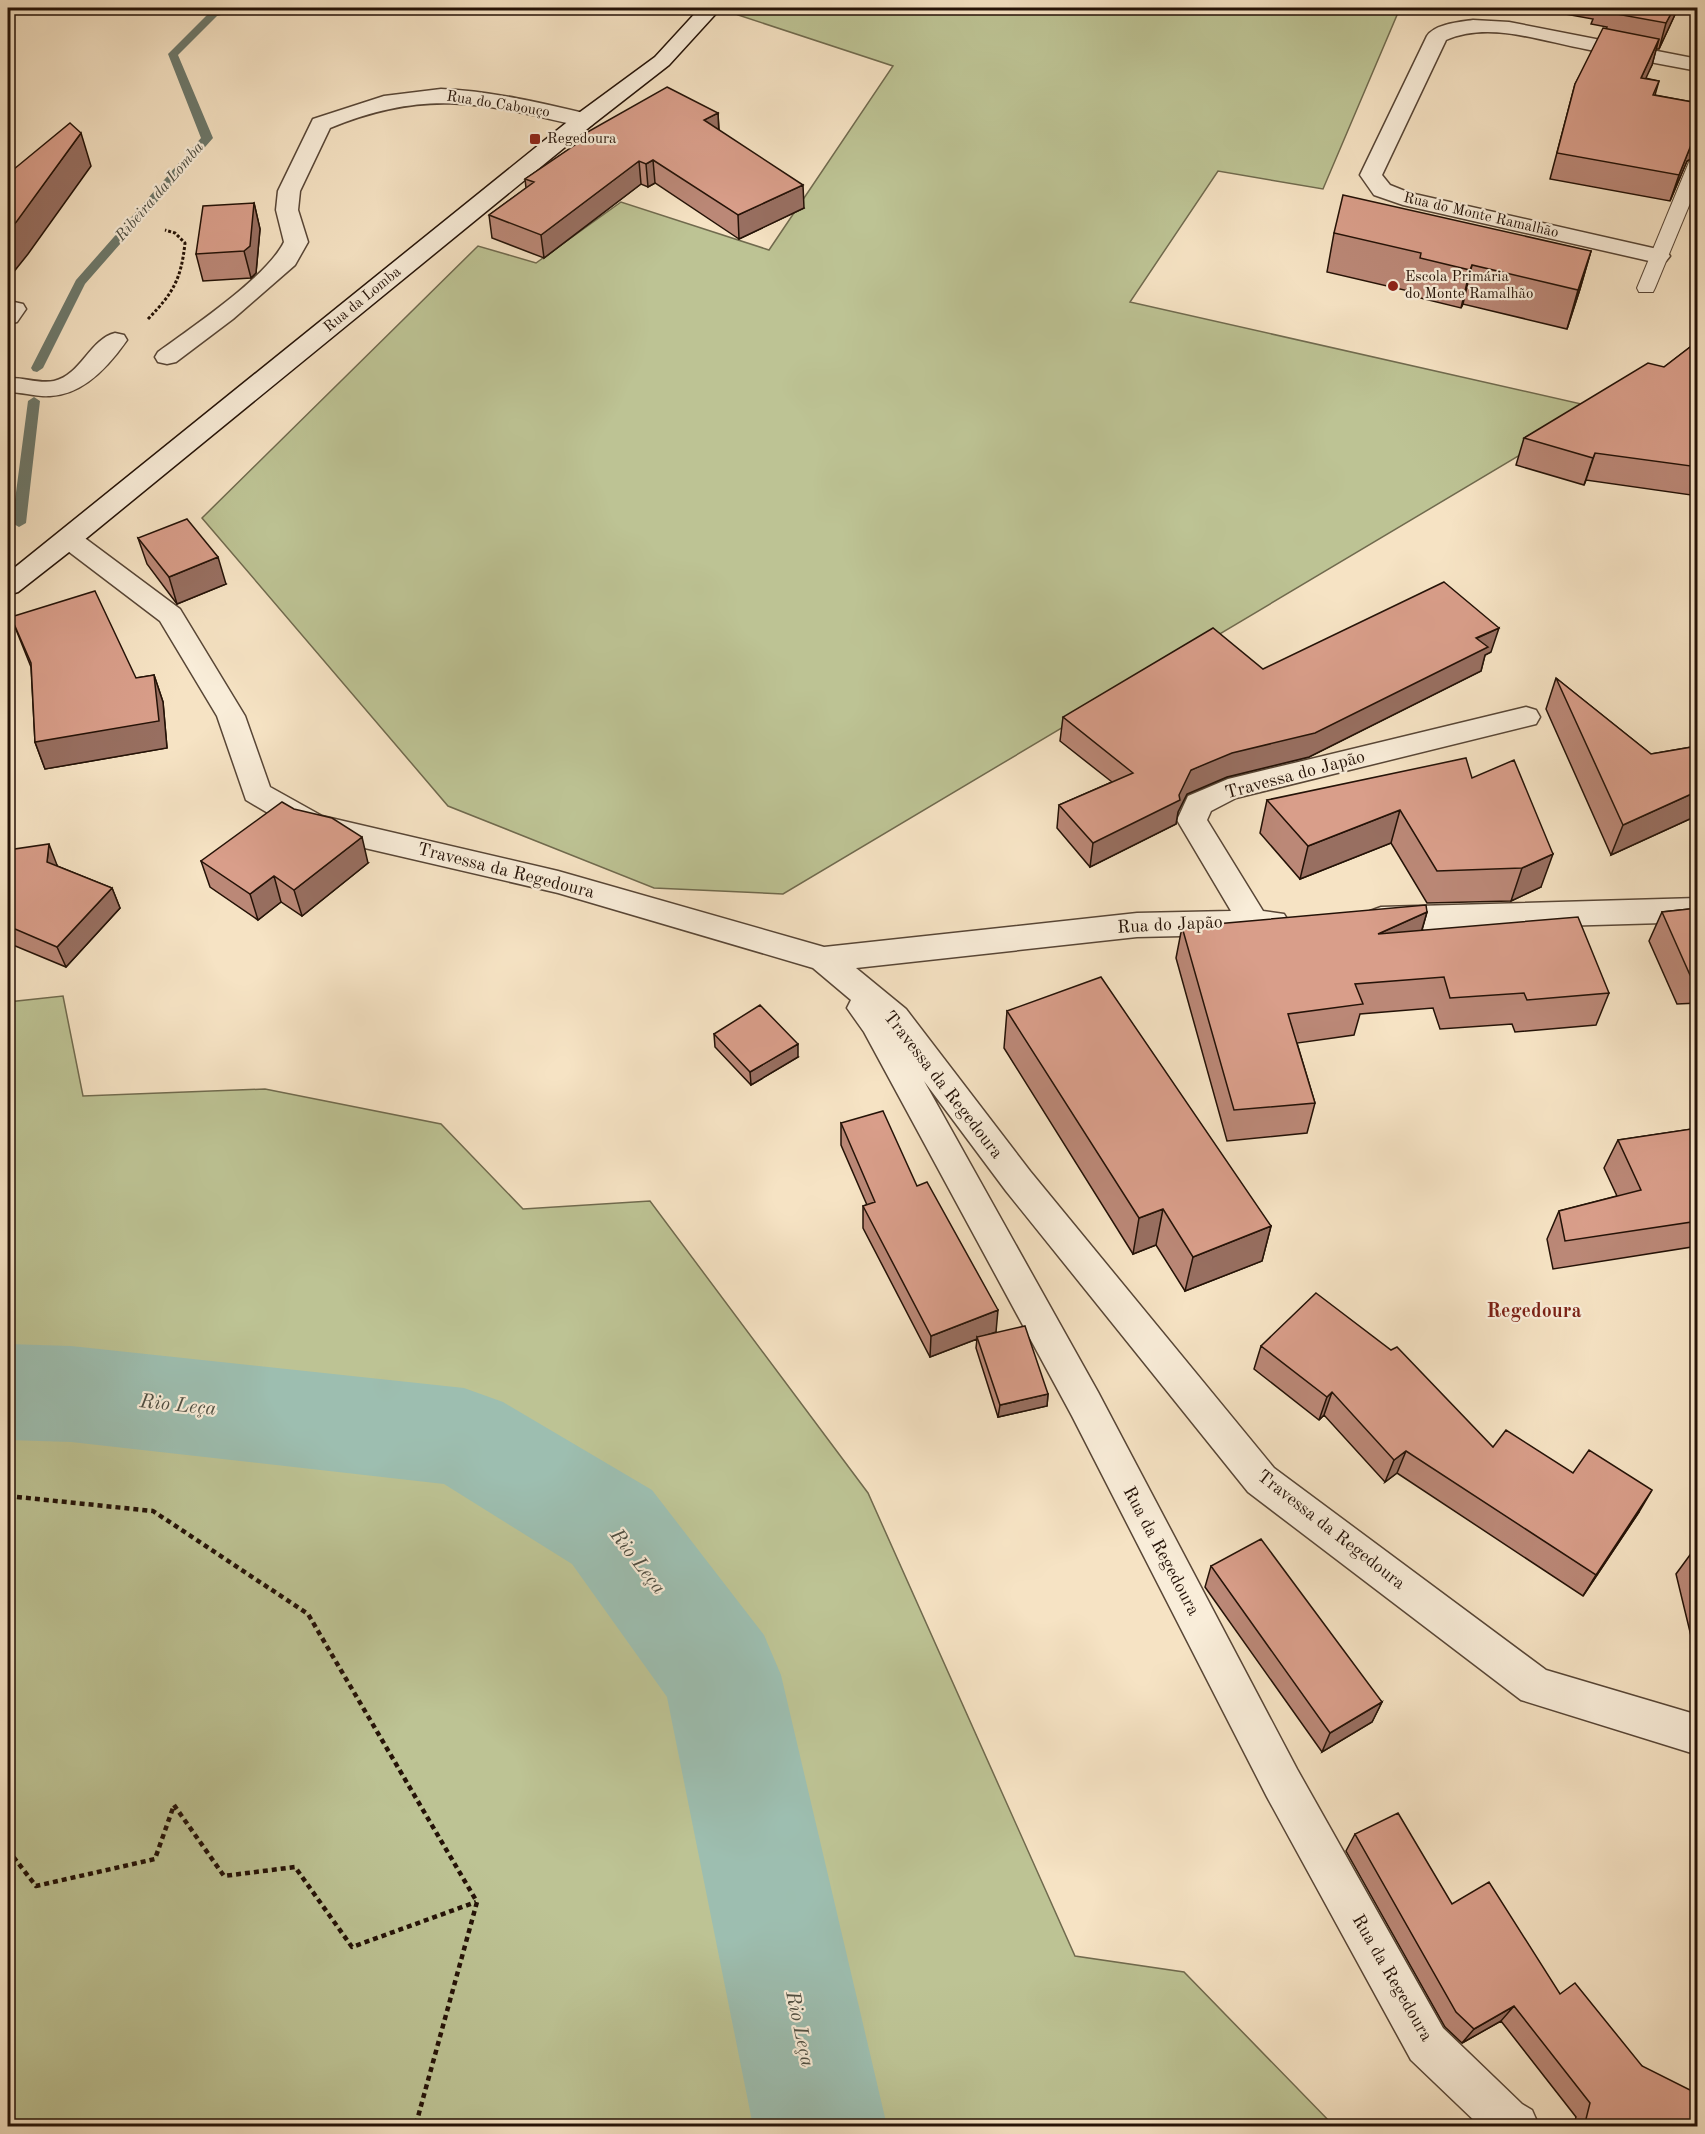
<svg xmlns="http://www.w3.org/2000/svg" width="1705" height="2134" font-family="'Old Standard TT',serif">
	<rect width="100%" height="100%" fill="#f6e3c4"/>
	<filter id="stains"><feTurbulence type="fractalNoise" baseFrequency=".00333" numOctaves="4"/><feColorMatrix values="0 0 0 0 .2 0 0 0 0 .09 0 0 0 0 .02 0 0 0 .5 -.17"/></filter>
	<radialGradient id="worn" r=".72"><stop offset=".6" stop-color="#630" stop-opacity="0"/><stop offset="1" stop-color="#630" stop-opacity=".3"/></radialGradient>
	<path fill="#bdc394" stroke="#706a4e" stroke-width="1.5" d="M746,8h654l-77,181 -105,-18 -88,131 469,106 -816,486 -129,-6 -206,-82 -246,-288 276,-272 58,17 85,-61 148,48 124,-184 -155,-51z
		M63,996l20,100 182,-7 176,35 82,85 127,-8 218,292 207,463 109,16 150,154h-1326v-1124z"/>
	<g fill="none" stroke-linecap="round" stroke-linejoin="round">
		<path fill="#6d796c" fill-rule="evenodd" d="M232,8h19l-34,8 -39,39 35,83 -128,146 -42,84 -6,4 -4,-1 -2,-3 45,-88 125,-142 -33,-84 42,-42z
			M34,397l6,4 -14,122 -7,4 -7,-4 16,-122z"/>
		<path fill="#9dbeb0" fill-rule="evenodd" d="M8,1344l63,2 393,42 39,14 149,88 112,145 17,40 106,451h-134l-86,-429 -95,-133 -128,-80 -373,-42 -63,-2z"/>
		<defs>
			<path id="lane" d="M1698,157v27l-43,104 -2,4h-14l-2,-4 52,-126z"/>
			<path id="street" d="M1473,20l36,2 189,37v12c-38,-7 -75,-14 -113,-22 -44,-8 -96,-28 -139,-9l-64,135 8,10 20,8 256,58 4,5 -4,5 -8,2 -255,-58 -29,-10 -14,-20 67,-139c8,-12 32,-14 46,-16z
				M441,89c51,2 101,14 151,26l3,5 -3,5 -8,2c-99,-23 -155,-40 -254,1l-30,63 -2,19 10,32 -13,23 -62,54 -57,43 -9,2 -9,-2 -3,-5 3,-5c34,-25 109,-75 126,-110l-8,-32 2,-19 35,-72 71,-23z
				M14,302l9,2 3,5 -9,13 -9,2v-21z
				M115,333l9,2 3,5c-18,26 -44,55 -77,56 -14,1 -28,-4 -42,-4v-14c15,-1 31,6 46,3 27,-6 36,-42 61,-48z
				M69,530l9,3 102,76 65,107 25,71 52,29 236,55 266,76 313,-34 94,-2 -54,-91 11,-24 40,-17 298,-72 10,3 4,7 -4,7 -300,74 -25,13 -4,9 56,91 21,3 5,8 -5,8 -11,4 -136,3 -281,31 50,41 124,162 244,297 272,202 152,45v40l-177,-55 -273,-208 -242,-301 -82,-110 174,311 199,377 146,259 79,76 10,6 7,16h-59l-69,-66 -144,-263 -195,-381 -208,-384 -17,-24 4,-8 -38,-32 -255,-75 -245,-57 -11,-3 -56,-33 -29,-84 -57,-95 -100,-76 -4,-6 4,-6z
				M1698,898v24l-317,9 -11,-4 -5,-8 5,-8 11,-4z"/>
			<path id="secondary" d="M700,8h21l-52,57 -77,60 -514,420 -60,47 -10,3v-22l568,-458 79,-58z"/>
		</defs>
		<use href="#lane" stroke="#584636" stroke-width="2"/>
		<use href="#street" stroke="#584636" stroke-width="3"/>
		<use href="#secondary" stroke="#241207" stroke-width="3"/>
		<path stroke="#241207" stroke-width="3" stroke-dasharray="3 2" stroke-linecap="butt" d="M148,319c25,-26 33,-39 37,-76l-10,-10 -10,-3"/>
		<path stroke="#241207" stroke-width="4.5" stroke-dasharray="5 4" stroke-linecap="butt" d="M8,1496l145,15 155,103 169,288 -61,222 -3,2
			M174,1805l50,71 71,-9 57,80 124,-45
			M8,1850l28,36 119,-27 19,-54"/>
		<use href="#lane" fill="#f9edd9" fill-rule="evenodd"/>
		<use href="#street" fill="#f9edd9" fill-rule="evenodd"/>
		<use href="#secondary" fill="#f9edd9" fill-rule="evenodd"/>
	</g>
	<path fill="#b87" stroke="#241207" stroke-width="1.5" d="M1532,8h146l-19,41h-3l-4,16 -7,13 14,3 -4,14 43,8v52l-11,6 -17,40 -120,-22 25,-95 32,-57 -16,-3 2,-5z
		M718,113l1,17 85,78 -65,31 -84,-56 -7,4 -7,-3 -97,74 -52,-20 -3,-23 37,-27 -1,-9 59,-40v-5z
		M1698,187v19l-6,-1z
		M254,203l6,26 -4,44 -5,5 -48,3 -7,-27z
		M1334,233l257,18 -11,38 -13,40 -104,-25 -2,4 -49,-12 1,-4 -86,-20z
		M1698,244v19l-5,-1z
		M1698,341v155l-112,-16 -2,5 -68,-20 8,-27 140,-71z
		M138,538l88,46 -49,20 -30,-40z
		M11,617l125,61 18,-3 9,27 4,46 -122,21 -10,-27 -4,-75z
		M1491,652l-6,3 -4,16 -172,86 -82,20 -40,17 -9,18 -2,12 -86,43 -33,-39 2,-23 53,-23 -52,-41 3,-24 200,-48z
		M1556,678l95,76 47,-8v80l-6,-8 -81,37 -65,-146z
		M1472,778l69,109 -30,14 -84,2 -36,-60 -91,36 -40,-46 7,-33z
		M8,850l49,15v1l55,22 8,20 -54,59 -58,-24z
		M201,861l167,2 -66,53 -21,-14 -23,18 -48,-33z
		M1698,908v95l-21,1 -28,-63 13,-29z
		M1427,912l-5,18 187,63 -13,32 -81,7 -3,-8 -72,5 -7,-21 -73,6 -6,21 -57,8 18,60 -8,30 -80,8 -51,-183 6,-31z
		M1007,1011l264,215 -9,35 -77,30 -29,-46 -23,9 -129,-206z
		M714,1034l84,23 -47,28 -36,-38z
		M841,1123l76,63 79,146 -6,2 58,60 -1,12 -49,11 -22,-69 1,-9 -47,18 -67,-129v-22l4,-1 -26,-60z
		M1698,1128v118l-145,23 -6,-30 12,-28 58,-15 -13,-28 14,-28z
		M1261,1346l232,101 80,26 66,39 -56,84 -186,-123 -12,9 -61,-67 -5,5 -65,-51z
		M1698,1544v121l-22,-91z
		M1211,1566l171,136 -10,20 -50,30 -117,-165z
		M1355,1834l97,70 108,90 82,72 56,61h-125l3,-10 -75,-96 -39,22 -17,-16 -99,-176z"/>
	<path fill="#986f61" stroke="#241207" stroke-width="1.5" d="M1674,8h4l-19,41 7,-26z
		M1659,39l-7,26 -18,39 7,-26z
		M718,113l1,22 -15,-15z
		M81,133l10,33 -63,88 -20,25v-47z
		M1698,134v21l-11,6 -17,40 9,-26 16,-40z
		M653,160l2,23 -7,4 -2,-23z
		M639,161l2,23 -97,74 -3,-23z
		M803,185l1,23 -65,31 -1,-24z
		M254,203l6,26 -4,44 -5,5 -7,-27z
		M1591,251l-11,38 -13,40 11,-39z
		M1472,265l-9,39 -2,4 9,-38z
		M1595,453l-9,27 -2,5 9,-27z
		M218,557l8,27 -49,20 -8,-27z
		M1499,628l-8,24 -6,3 -4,16 -172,86 -82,20 -40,17 -9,18 -2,12 -86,43 3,-24 98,-73z
		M154,675l9,27 4,46 -122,21 -10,-27z
		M1698,791v15l-6,12 -81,37 12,-30z
		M1400,810l-9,33 -91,36 8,-33z
		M362,837l6,26 -66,53 -8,-26z
		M49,844l8,21 -1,18 -9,-21z
		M1553,854l-12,33 -30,14 11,-33z
		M274,876l7,26 -23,18 -8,-26z
		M112,888l8,20 -54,59 -9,-20z
		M1427,912l-9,31 -40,-9z
		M798,1044v13l-47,28 -1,-13z
		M1163,1209l-7,36 -23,9 6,-36z
		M1271,1226l-9,35 -77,30 8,-34z
		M998,1310l-2,22 -18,6 -1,-1v2l-47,18 1,-21z
		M1332,1392l-8,23 -5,5 8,-23z
		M1048,1394l-1,12 -49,11 2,-12z
		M1406,1451l-9,22 -12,9 9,-22z
		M1652,1490l-13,22 -56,84 13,-21z
		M1382,1702l-10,20 -50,30 8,-19z
		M1514,2006l-13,15 -39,22 12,-14z"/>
	<path fill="#d99e8a" stroke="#241207" stroke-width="1.5" d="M1614,8h60l-8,15 -55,-10z
		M1603,28l56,11 -18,39 18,3 -6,14 45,8v31l-3,1 -16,40 -122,-22 18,-69z
		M667,87l51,26 -14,7 99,65 -65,30 -85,-55 -7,4 -7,-3 -98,74 -52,-20 45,-33 -9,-3 63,-43 -4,-2z
		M70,123l11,10 -64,88 -9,11v-58z
		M1343,195l248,56 -13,39 -106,-25 -2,5 -50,-12 1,-5 -87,-20z
		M254,203l-4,43 -6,5 -48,3 7,-48z
		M1698,341v126l-103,-14 -2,5 -69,-20 124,-75 16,4z
		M187,519l31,38 -49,20 -31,-39z
		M1444,582l55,46 -23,10 12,9 -173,86 -83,20 -41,17 -12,25 1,5 -87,43 -34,-38 74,-32 -70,-56 150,-89 50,41z
		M95,591l41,87 18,-3 5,46 -124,21 -4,-79 -20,-46z
		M1556,678l95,76 47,-8v45l-75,34z
		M1466,758l6,20 42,-18 39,94 -31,14 -85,3 -37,-61 -92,36 -41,-46z
		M282,802l12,7 38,9 30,19 -68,53 -20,-14 -24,18 -49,-33z
		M49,844l-2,18 65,26 -55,59 -49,-21v-76z
		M1426,905l1,7 -49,22 200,-17 31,76 -82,7 -3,-7 -74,5 -6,-21 -89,7 8,20 -75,10 27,89 -81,7 -52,-183z
		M1698,908v67h-8l-28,-63z
		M1101,977l170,249 -78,31 -30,-48 -24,9 -132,-207z
		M760,1005l38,39 -48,28 -36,-38z
		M883,1111l34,75 10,-4 71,128 -67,26 -68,-130 12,-4 -34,-79z
		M1698,1128v93l-133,20 -6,-30 82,-21 -23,-50z
		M1316,1293l75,57 6,-3 96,100 13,-17 67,43 16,-23 63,40 -56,85 -190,-124 -12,9 -62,-68 -5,5 -66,-51z
		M1025,1326l23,68 -48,11 -23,-68z
		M1261,1539l121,163 -52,31 -119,-167z
		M1398,1813l54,91 37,-22 71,112 15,-11 67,83 56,28v33h-114l6,-24 -76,-97 -40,23 -18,-17 -101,-178z"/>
	<g fill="#8f2418" stroke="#f9edd9" stroke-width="2">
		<rect x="529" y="133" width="12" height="12" rx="3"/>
		<circle cx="1393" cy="286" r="6"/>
	</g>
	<g text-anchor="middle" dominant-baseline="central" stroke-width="4.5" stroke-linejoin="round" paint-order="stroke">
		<g font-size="15" fill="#241207" stroke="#f9edd9">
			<text transform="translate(498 105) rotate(9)">Rua do Cabouço</text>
			<text transform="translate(1481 216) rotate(13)">Rua do Monte Ramalhão</text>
			<text transform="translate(363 300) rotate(-39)">Rua da Lomba</text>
		</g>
		<g font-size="15" fill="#241207" stroke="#f9edd9" text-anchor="start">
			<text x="547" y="139">Regedoura</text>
			<text x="1405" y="277">Escola Primária<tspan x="1405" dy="17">do Monte Ramalhão</tspan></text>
		</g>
		<g font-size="16" font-style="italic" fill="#4e4e42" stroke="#f9edd9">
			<text transform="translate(160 192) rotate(-49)">Ribeira da Lomba</text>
		</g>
		<g font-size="18" fill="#241207" stroke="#f9edd9">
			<text transform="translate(1295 775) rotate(-15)">Travessa do Japão</text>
			<text transform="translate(506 871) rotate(14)">Travessa da Regedoura</text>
			<text transform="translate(1170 925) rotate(-3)">Rua do Japão</text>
			<text transform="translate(943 1085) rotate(52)">Travessa da Regedoura</text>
			<text transform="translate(1331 1530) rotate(38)">Travessa da Regedoura</text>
			<text transform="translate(1161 1551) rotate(62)">Rua da Regedoura</text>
			<text transform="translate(1392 1978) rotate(60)">Rua da Regedoura</text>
		</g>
		<g font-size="20" font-weight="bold" fill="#7a1f14" stroke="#f9edd9">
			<text x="1534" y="1312">Regedoura</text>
		</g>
		<g font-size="20" font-style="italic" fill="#4e4e42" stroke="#f9edd9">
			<text transform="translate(178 1406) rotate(6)">Rio Leça</text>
			<text transform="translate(637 1562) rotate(52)">Rio Leça</text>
			<text transform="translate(799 2029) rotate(78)">Rio Leça</text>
		</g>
	</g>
	<rect width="1705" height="2134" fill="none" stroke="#f6e3c4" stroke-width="30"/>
	<rect x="9" y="9" width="1687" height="2116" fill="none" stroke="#241207" stroke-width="3"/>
	<rect x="15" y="15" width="1675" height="2104" fill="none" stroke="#241207" stroke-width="1.5"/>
	<rect width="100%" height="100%" filter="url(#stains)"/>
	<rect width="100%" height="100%" fill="url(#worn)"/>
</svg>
